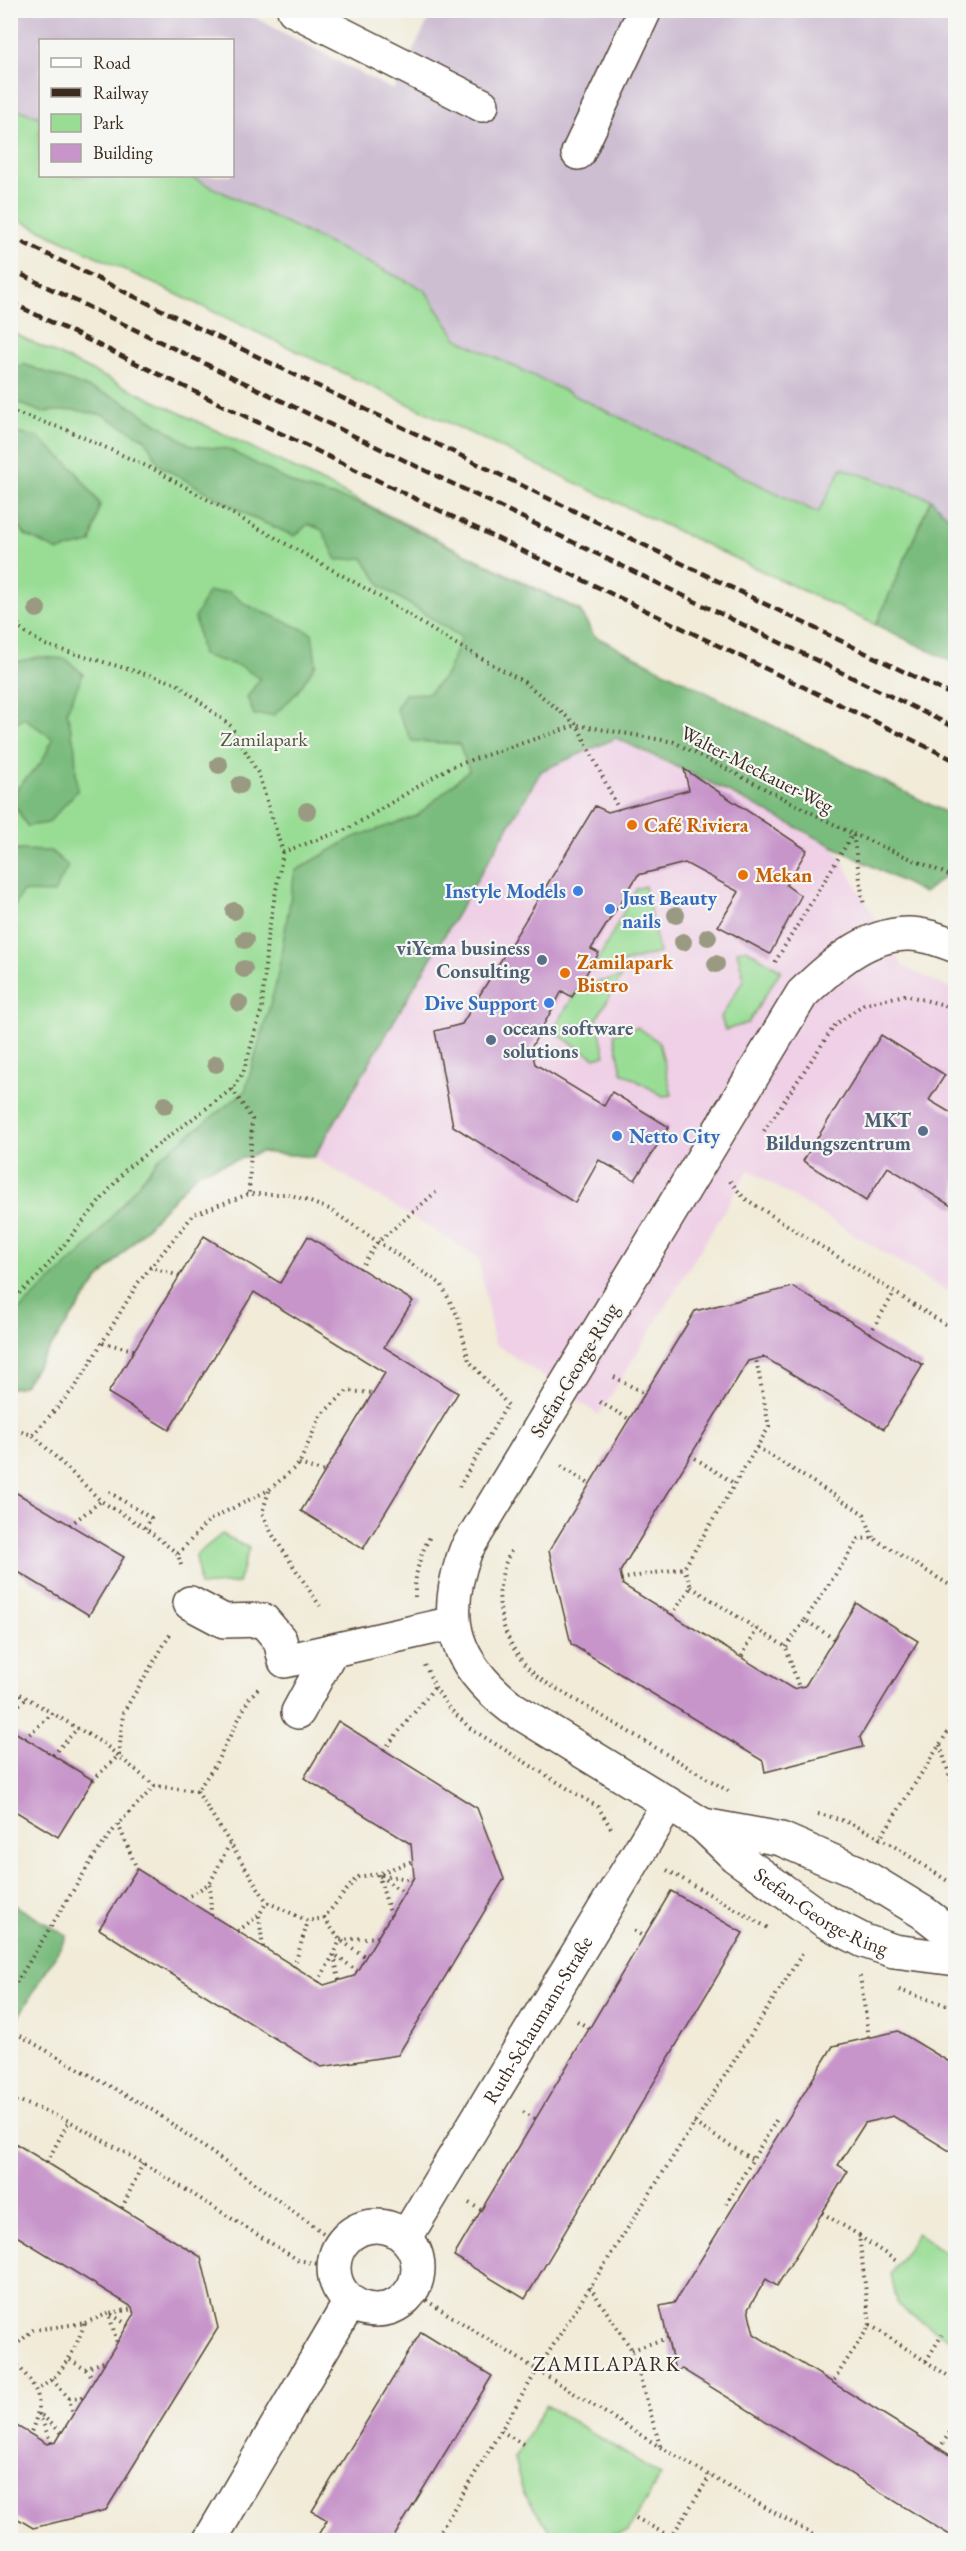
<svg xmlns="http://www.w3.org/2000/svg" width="966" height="2551" font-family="'EB Garamond',serif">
	<rect width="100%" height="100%" fill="#f6f6f2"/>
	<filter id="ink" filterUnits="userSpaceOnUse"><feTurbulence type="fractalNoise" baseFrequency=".0167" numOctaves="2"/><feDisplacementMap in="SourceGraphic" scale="12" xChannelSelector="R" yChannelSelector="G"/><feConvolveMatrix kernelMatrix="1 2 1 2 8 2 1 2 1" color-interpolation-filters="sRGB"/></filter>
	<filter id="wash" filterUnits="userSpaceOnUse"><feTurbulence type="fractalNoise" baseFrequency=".008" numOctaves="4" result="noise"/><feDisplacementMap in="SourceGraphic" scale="24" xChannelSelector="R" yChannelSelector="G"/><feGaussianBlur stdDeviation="1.35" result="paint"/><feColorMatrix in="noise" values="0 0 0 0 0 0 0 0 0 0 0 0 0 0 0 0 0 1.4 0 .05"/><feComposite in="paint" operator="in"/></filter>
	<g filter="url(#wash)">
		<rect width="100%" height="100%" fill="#f1ebd8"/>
		<path fill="#efd0e6" d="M616,738l93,44 125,65 69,120 52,23v306l-206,-126 -150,245 -105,-72 -15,-85 -165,-101 227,-386z"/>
		<path fill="#cdbed2" d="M11,11h231l151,79 40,-79h522v513l-24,-25 -89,-31 -23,45 -362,-174 -32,-49 -236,-114h43v-136h-192v77l-29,-10z"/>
		<path fill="#99dd95" stroke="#6a845a" stroke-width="1.5" d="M10,107l30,10v59h149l236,114 32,49 361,174 24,-45 89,31 -55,126 -865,-409z
			M11,332l246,118 323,160 14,26 57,28 -35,74 -75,33 -227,386 -53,-5 -63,20 -101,109 -74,105 -12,2z
			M645,886l14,67 -67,18 44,-82z
			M746,949l35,21 -33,53 -23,7 -4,-13 23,-38 -7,-28z
			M621,977l-24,41 8,37 -10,3 -43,-27 28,-45z
			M637,1027l22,15 13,53 -9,1 -41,-24 -8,-38z
			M222,1534l27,14 -11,35 -38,3 -4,-31z
			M917,2233l38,26v85l-57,-38 -7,-32z
			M546,2405l115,70 -33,56 -33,8 -44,-7 -28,-39 -9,-35z"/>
		<path fill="#7abc7e" stroke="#5a734e" stroke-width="1.5" d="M23,364l96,35 73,47 36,3 72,38 62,17 218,107 14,25 361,181v51l-31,25 -215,-111 -93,-44 -75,33 -227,386 -53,-5 -63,20 -101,109 -74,105 -12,2v-70l77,-72 72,-89 85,-66 31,-107 19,-113 57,-33 65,-22 52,-46 -10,-26 -47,-3 -16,-32 9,-15 24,-1 18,-20 14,-36 -79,-50 -19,-29 -26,2 -15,-30 -14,-6 -13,12 -40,-17 -95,-53 -15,-27 -42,-24 -28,-5 -34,2 -30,-12v-28z
			M10,432l28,5 37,33 25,34 -9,39 -33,8 -33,-16 -14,-20z
			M931,499l24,25v139l-79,-38z
			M208,592h21l18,13 65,28 4,31 -20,30 -22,21h-20l-7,-18 13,-18 -18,-12 -40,-12 -7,-38z
			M39,657l27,2 17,15 -16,37 8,37 2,43 -29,32 -21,3 -15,-25 6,-14 23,-24 12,-24 -29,-21 -13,7v-62z
			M15,850l36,1 17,15 -14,27 -32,-1 -11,22v-62z
			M11,1903l56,33 -56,93z"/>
		<g id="blocks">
			<path fill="#c795ca" d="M684,769l123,81 -21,35 15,11 -31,58 -52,-28 21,-34 -54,-29 -47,12 -47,74 8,4 -27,44 -10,-6 -31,57 4,16 69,42 8,-14 57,35 -34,53 -36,-20 -24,43 -122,-77 -18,-95 27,-7 133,-218 13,6 81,-22z
				M881,1035l64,40 -16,25 27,16v93l-68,-42 -22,34 -63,-40z
				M204,1236l76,47 28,-47 105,65 -29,46 74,46 -95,156 -62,-38 84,-138 -131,-81 -85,138 -61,-37z
				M793,1287l130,78 -39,64 -120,-72 -16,4 -128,211 3,13 170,104 12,-3 51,-83 62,38 -58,96 3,10 -98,25 -2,-11 -192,-117 -22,-93 146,-240z
				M10,1489l114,68 -35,58 -79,-48z
				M338,1721l139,87 27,71 -106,176 -77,12 -222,-138 38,-60 187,116 30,-9 60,-99 -3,-33 -107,-66z
				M10,1729l83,51 -35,57 -48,-29z
				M671,1891l72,42 -218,366 -71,-43z
				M898,2031l58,35v89l-63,-39 -28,7 -27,42 10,6 -71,115 -11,-7 -18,30 6,25 202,125v80l-274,-170 -7,2 -15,-65 14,-3 159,-257z
				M10,2140l191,117 17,71 -112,182 -73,18 -23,-14v-92l37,22 9,-2 78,-127 -2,-8 -122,-75z
				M421,2332l71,44 -100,164h-77l12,-20 -15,-9z"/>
		</g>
	</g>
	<g filter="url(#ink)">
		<use href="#blocks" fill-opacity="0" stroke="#56473a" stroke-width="1.5"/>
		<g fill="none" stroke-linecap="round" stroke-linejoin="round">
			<defs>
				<g id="minor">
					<path d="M294,10l188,95"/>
					<path d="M578,153l67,-143"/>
					<path id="s1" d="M956,946c-16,-6 -34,-13 -50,-12 -42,1 -76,33 -104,60l-336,556c-26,69 -12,113 46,158l191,117 32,31 90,65 39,20 30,10 62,8"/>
					<path d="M190,1603l34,18 39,-1 17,20 5,21 168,-38"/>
					<path d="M298,1712l33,-61"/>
					<path d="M703,1825l78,14 76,33 67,41 32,25"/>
					<circle cx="376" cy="2268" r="42"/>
					<path id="s2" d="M406,2237l262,-433"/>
					<path d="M210,2540l140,-238"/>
				</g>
			</defs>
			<use href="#minor" stroke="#56473a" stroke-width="36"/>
			<path stroke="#56473a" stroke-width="4" stroke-dasharray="1.5 4.5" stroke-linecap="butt" d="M10,411l57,19 88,40 222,125 68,43 79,44 53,43 42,85
				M10,601l10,28 25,16 131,38 55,43 27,47 25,79 65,-23 102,-62 127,-42 97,17 179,92 11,72
				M10,637l10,-8
				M775,962l78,-128 103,44
				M232,1089l20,30 -3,75
				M764,1131l71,-106 29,-21 41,-9 51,13
				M730,1181l14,17 212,133
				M149,1267l31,9
				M360,1269l17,-26 59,-51
				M10,1301l27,-23 90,-110 105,-79 11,-16 19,-64 5,-70 16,-87
				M870,1333l24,-40
				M103,1343l31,7
				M614,1377l30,16
				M600,1402l29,17
				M10,1429l23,6 68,66 44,27 33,26 4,15
				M33,1435l43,-49 62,-103 56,-69 55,-20h40l40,15 112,75 17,33 11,44 39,44
				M757,1447l107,67 9,24
				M690,1455l45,29
				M299,1464l26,8
				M561,1466l28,18
				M459,1487l48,-82
				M269,1491l-7,22 10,21 48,72
				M109,1492l42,26 -6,10
				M70,1525l31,-24
				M511,1551c-24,46 -9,97 29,128l190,113
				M178,1554l31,-34 60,-30 30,-26 22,-49 26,-24 26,2
				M621,1579l63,-11 85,-141 -13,-68
				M691,1587l66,42 -16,29
				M415,1597c-1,-21 5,-44 16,-62
				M672,1615l19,-28 -7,-19
				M805,1620l54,-81 14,-1 83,51
				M757,1629l29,18 13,41
				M786,1647l19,-27 29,19
				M425,1665l10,22 13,20 23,22 127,78 13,21
				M10,1688l94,56 51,42
				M10,1712l17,-14
				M25,1738l28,-25
				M940,1745l16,51
				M384,1750l50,-62
				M53,1755l25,-27
				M93,1780l26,-25 4,-42 48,-80
				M197,1791l70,111 41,19 16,-3 33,-41 21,-3 34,-13
				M818,1814c51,9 94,46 138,72
				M118,1824l19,45
				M879,1840l77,-121
				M667,1870l103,59
				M380,1876l24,17
				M210,1884l1,31
				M185,1899l25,-16 20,-40
				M259,1916l4,32
				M391,1916l-13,-42 34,6
				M324,1918l16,22 26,17
				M238,1931l21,-16 8,-13
				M634,1931l9,5
				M294,1967l14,-46
				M860,1976l9,62
				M339,1980l-5,-26 6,-14 38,-3
				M318,1982l16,-28 23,17
				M899,1990l57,18
				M10,1993l85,-138 23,-31 37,-38 42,5 17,-24 36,-70 11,-11
				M577,2021l12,7
				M10,2030l144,81 186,134
				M10,2100l10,1 49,20 74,42 155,97 35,7
				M523,2112l12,7
				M694,2123l58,36
				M47,2162l22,-41
				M469,2203l12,7
				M726,2204l51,-85
				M122,2208l21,-45
				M822,2213l37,22 11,90 -38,58
				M859,2236l39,26
				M590,2287l42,63 28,96
				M411,2291l249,156 162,93
				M85,2323l24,-10 8,30
				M128,2325l-19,-12 24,-4
				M870,2325l86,56
				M10,2350l23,-20 52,-7c-12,30 -19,49 -48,67
				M632,2350l35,-12
				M10,2356c25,31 38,38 20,78
				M70,2360l15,9 10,10
				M926,2361l16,-26
				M85,2369l21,-8
				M52,2380l17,18 4,17
				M69,2398l15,-1
				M501,2431l22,13
				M51,2443l-12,-30 23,20
				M939,2449l17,-26
				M636,2518l35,19 -2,3
				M671,2537l39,-61
				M435,2540l103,-171 266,-418"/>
			<use href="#minor" stroke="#fff" stroke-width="33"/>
			<path stroke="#3b2a1e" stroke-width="4.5" stroke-dasharray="9 4.5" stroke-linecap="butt" d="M10,236l946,461
				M10,269l946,459
				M10,302l946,459"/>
		</g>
		<g fill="#9a9a82">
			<circle cx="37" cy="609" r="9"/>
			<circle cx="219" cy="765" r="9"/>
			<circle cx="240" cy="785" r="9"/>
			<circle cx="307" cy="811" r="9"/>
			<circle cx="234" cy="911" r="9"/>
			<circle cx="676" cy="915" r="9"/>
			<circle cx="708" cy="937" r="9"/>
			<circle cx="245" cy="940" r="9"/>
			<circle cx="683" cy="942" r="9"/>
			<circle cx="716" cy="964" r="9"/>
			<circle cx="244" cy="969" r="9"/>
			<circle cx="239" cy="1003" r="9"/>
			<circle cx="216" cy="1064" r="9"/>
			<circle cx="165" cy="1105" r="9"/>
		</g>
	</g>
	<g fill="#e8710a" stroke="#f6f6f2" stroke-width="2">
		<circle cx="632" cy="825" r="6"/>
		<circle cx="743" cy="875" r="6"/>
		<circle cx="565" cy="973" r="6"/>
	</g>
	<g fill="#3f7fe0" stroke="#f6f6f2" stroke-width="2">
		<circle cx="578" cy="891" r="6"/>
		<circle cx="610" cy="909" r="6"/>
		<circle cx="549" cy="1003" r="6"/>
		<circle cx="617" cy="1136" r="6"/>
	</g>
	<g fill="#5c6f8a" stroke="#f6f6f2" stroke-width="2">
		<circle cx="542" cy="960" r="6"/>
		<circle cx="491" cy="1040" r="6"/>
		<circle cx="923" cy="1131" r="6"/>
	</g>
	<g text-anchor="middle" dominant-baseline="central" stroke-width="4.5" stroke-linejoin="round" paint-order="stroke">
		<g font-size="20" fill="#52573c" stroke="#f6f6f2">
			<text x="264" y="739">Zamilapark</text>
		</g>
		<g font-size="20" fill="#3b2a1e" stroke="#f6f6f2">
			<text transform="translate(757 769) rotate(27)">Walter-Meckauer-Weg</text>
			<text transform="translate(574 1370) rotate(-59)">Stefan-George-Ring</text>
			<text stroke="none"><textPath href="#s1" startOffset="1376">Stefan-George-Ring</textPath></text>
			<text stroke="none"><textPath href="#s2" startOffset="254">Ruth-Schaumann-Straße</textPath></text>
		</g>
		<g font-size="20" font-weight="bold" fill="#c56008" stroke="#f6f6f2" text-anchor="start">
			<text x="644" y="825">Café Riviera</text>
			<text x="755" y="875">Mekan</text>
			<text x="577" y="962">Zamilapark<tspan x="577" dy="23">Bistro</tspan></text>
		</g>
		<g font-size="20" font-weight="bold" fill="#366cbe" stroke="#f6f6f2" text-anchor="end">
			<text x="566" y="891">Instyle Models</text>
			<text x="622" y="898" text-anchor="start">Just Beauty<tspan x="622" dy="23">nails</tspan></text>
			<text x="537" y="1003">Dive Support</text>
			<text x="629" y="1136" text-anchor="start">Netto City</text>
		</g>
		<g font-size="20" font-weight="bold" fill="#4e5e75" stroke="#f6f6f2" text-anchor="end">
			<text x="530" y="948">viYema business<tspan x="530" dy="23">Consulting</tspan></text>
			<text x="503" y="1028" text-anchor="start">oceans software<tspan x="503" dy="23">solutions</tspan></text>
			<text x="911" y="1120">MKT<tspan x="911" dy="23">Bildungszentrum</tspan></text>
		</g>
		<g font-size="21" letter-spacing="1.5" fill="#3b2a1e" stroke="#f6f6f2">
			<text x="607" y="2363">ZAMILAPARK</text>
		</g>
	</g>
	<rect width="966" height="2551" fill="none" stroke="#f6f6f2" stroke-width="36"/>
	<rect x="39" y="39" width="195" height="138" fill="#f6f6f2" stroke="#aba49d" stroke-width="1.5"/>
	<rect x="51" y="58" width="30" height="9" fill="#ffffff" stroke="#aba49d" stroke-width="1.5"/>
	<text x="93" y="69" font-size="18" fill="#3b2a1e">Road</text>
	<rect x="51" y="88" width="30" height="9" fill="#3b2a1e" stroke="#aba49d" stroke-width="1.5"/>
	<text x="93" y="99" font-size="18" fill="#3b2a1e">Railway</text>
	<rect x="51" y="114" width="30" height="18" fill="#99dd95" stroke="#aba49d" stroke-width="1.5"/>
	<text x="93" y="129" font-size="18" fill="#3b2a1e">Park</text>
	<rect x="51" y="144" width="30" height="18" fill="#c795ca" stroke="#aba49d" stroke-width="1.5"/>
	<text x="93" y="159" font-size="18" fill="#3b2a1e">Building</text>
</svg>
